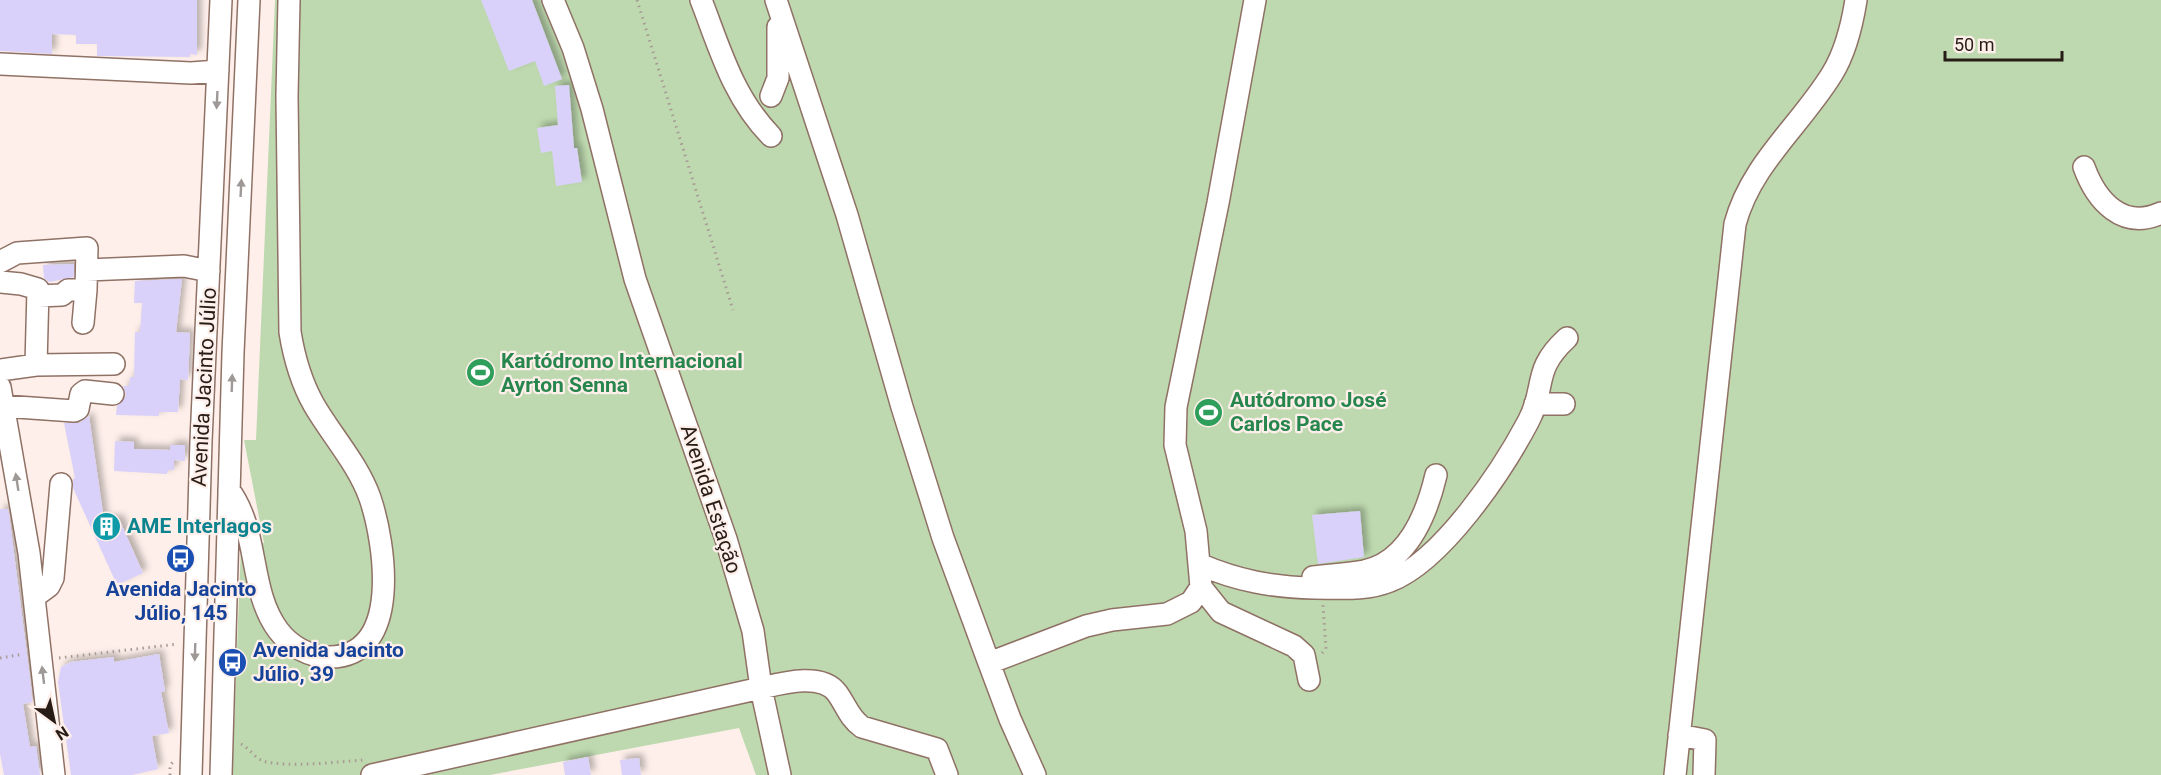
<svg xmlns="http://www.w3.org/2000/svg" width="2161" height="775" font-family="Roboto,sans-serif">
	<defs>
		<filter id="shadow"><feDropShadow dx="4.5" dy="-4.5" stdDeviation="3" flood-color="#0004"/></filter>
	</defs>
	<rect width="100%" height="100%" fill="#feefea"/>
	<path fill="#bed9af" d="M275,0h1886v775h-1405l-17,-47 -249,47h-258l9,-229 23,-3 -20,-103h12z"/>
	<path fill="#d9d1f9" filter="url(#shadow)" d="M0,0h197v55l-7,-1v3l-93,-1v-12h-21v-9l-24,-1v20l-52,-3z
		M481,0h51l30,79 -18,7 -9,-25 -26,10z
		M569,85l5,63h3l5,34 -26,4 -4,-35 -11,2 -4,-25 21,-3 -3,-39z
		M74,264v13l-25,5 -5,-4 -1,-13z
		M182,279l-6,53 14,1 -2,47 -8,-1 -2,33h-19v4l-43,-1 1,-9 9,-10 -3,-10h6l1,-9h4l1,-45h5l2,-29h-8l1,-22z
		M89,416l15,104 15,-1 24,54 -26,12 -44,-97v-9l2,-1 -11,-55h15z
		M115,441l19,1v7l36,1v-5h15v16l-11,-1v10h-6l-1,4 -53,-3z
		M0,509h8l1,5 22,172 1,16 -9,2 7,43 6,-1 4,29h-36l-4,-21z
		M1360,511l4,46 -46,7 -6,-49z
		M159,654l6,37 -4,1 8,41 -17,3 6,33 -26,6h-61l-13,-93 3,-15 10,-5 43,-5v5z
		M588,757l3,18h-26l-2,-13z
		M639,758l2,17h-19l-2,-15z"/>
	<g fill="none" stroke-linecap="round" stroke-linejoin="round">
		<defs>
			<path id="minor" d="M553,0l20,48 19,61 43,170 91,260 27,92 8,57c21,-5 61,-16 76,5 9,12 12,25 25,34l75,22 10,26
				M701,0c19,49 32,97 70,136
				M776,0l71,215 55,192 41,131 46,125
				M0,64l191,9 27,-2
				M771,96l7,-18v-51
				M2084,167c12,33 38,64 77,46
				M0,262l17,-9 70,-5 -1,42h-18l-6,5 -24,1
				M87,270l97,-4 25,5
				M0,282l21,2 17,5 -2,76
				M83,323l3,-33
				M0,370l36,-5 78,-1
				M0,387l29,166 25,222
				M1535,404h29
				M3,406l71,5 4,-2 3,-15 4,-3 28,3
				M229,490c31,42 19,99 49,140 12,16 31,27 51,27 74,1 56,-115 41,-159 -12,-34 -38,-62 -56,-93 -13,-23 -20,-48 -24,-73l-3,-236 2,-96
				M1199,564c39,17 73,23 115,24 25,0 52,3 76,-7 52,-20 112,-110 138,-159 19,-35 3,-51 39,-84
				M1313,577c17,-2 34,-3 51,-6 45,-9 63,-58 72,-96
				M1201,587l20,25 73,34 10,9 5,25
				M34,597l15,-11 4,-8 8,-94
				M1679,735l26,5 -1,35
				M191,775l10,-334 20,-441
				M221,775l12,-422 16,-353
				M372,775l389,-87 19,87
				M1035,775l-25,-56 -21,-56 97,-37 26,-6 55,-6 24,-12 10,-15 -5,-56 -21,-86 1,-38 42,-204 37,-203
				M1675,775l60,-551c16,-60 65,-98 97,-150 13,-21 20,-49 24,-74"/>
		</defs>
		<use href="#minor" stroke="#8f7165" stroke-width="24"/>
		<path stroke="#a79a95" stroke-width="3" stroke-dasharray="1.5 4.5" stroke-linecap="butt" d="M637,0l96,310
			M1322,653l4,-4 -3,-44
			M0,658l23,-4
			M59,658l119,-14
			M241,744c8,4 14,14 22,17 24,7 74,1 100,-1
			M170,775v-10l4,-4"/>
		<use href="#minor" stroke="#fff" stroke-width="21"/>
	</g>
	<defs><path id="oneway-solid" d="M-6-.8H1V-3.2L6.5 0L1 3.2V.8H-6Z" transform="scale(1.5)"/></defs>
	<g fill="#9e9997">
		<use href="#oneway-solid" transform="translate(217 100) rotate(93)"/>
		<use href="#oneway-solid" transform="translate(241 188) rotate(-87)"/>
		<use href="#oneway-solid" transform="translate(232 383) rotate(-88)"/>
		<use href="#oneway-solid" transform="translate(17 482) rotate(-99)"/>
		<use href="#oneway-solid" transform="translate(195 652) rotate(92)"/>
		<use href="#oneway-solid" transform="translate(43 675) rotate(-97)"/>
	</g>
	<defs>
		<symbol id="stadium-disc" viewBox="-11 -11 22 22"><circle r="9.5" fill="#2e9e5b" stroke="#feefea"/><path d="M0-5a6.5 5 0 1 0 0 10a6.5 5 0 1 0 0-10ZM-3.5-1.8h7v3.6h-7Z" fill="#fff"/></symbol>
		<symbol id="building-disc" viewBox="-11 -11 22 22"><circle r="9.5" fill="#0f9aa8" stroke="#feefea"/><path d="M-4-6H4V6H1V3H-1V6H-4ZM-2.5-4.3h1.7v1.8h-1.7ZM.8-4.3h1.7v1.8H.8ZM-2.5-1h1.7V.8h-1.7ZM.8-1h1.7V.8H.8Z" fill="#fff"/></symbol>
		<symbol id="bus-disc" viewBox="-11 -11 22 22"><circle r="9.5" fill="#1a4fb4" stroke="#feefea"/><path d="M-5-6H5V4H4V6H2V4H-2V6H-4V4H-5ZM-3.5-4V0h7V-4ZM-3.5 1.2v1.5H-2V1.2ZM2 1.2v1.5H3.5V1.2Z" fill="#fff"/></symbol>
	</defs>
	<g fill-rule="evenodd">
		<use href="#stadium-disc" x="464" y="356" width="33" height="33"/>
		<use href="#stadium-disc" x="1192" y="396" width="33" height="33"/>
		<use href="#building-disc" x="90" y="510" width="33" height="33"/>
		<use href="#bus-disc" x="164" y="542" width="33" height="33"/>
		<use href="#bus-disc" x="216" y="646" width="33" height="33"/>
	</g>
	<g text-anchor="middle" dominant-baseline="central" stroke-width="4.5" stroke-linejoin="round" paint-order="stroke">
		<g font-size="21" font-weight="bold" fill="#27864d" stroke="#feefea" text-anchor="start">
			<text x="501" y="361">Kartódromo Internacional<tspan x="501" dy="24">Ayrton Senna</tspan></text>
			<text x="1230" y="400">Autódromo José<tspan x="1230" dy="24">Carlos Pace</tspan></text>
		</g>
		<g font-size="21" fill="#281c17" stroke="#feefea">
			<text transform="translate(204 387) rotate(-87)">Avenida Jacinto Júlio</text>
			<text transform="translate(711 499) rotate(72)">Avenida Estação</text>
		</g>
		<g font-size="21" font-weight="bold" fill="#0d838f" stroke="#feefea" text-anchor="start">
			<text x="127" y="526">AME Interlagos</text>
		</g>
		<g font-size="21" font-weight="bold" fill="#164399" stroke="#feefea">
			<text x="181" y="589">Avenida Jacinto<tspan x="181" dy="24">Júlio, 145</tspan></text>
			<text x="253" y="650" text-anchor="start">Avenida Jacinto<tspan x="253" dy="24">Júlio, 39</tspan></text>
		</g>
	</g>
	<g transform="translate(54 721) rotate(147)" stroke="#feefea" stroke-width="4.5" paint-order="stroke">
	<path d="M0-4.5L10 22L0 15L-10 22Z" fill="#281c17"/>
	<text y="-9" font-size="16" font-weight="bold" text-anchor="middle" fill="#281c17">N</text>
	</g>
	<path d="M1945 51v9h117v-9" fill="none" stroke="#281c17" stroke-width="3"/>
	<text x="1954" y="51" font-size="18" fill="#281c17" stroke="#feefea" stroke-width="4.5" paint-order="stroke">50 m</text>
</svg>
